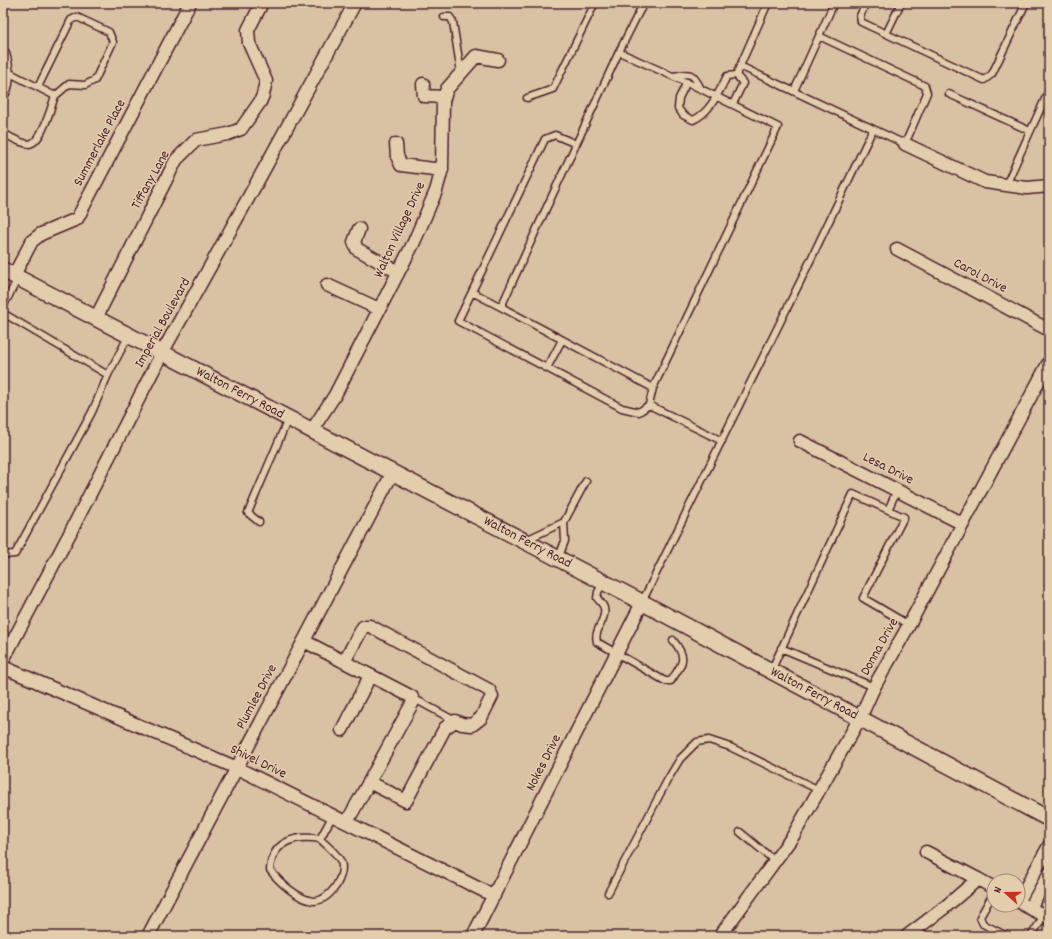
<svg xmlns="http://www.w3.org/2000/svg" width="1052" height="939" font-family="Dekko,sans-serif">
	<rect width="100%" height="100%" fill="#d9c2a4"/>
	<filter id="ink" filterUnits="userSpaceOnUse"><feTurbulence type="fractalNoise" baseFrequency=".025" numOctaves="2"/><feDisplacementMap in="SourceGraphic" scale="8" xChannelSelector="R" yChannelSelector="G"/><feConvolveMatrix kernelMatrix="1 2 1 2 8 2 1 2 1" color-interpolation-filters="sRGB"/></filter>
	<g filter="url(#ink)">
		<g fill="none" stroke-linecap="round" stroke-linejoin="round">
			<defs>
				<path id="service" d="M866,3l-6,13 1,6 123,58 8,-6 34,-71
					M444,17h6l3,5 8,51
					M886,34l15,-31
					M619,52l21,-42 6,-7
					M740,66l165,78 22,-51 -2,-7 -106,-50
					M6,71l49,25 14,-12 16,1 10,-5 18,-38 -4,-10 -32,-15 -6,3 -33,67
					M736,75l32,-72
					M674,76c17,-4 19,-3 27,13
					M687,82l-8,16 -1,10 5,7 10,5c17,-7 26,-28 34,-44l9,-1
					M794,91l40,-88
					M949,94l81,37
					M527,98l26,-9 42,-86
					M733,104l10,-21 -7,-8
					M3,133c7,4 18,11 26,11 13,-1 22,-37 26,-48
					M576,144l-21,-9 -10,4 -87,182 164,87 17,4 10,-7
					M1006,185l43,-95
					M472,292l29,15
					M3,307l15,-29
					M3,313l105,62
					M547,368l15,-28
					M653,388l125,-261 -77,-38 -82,-37 -74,159 -44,96 152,81 -4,17 73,36
					M888,510l9,-20
					M259,522l-11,-9 40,-94
					M526,540l38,-18
					M3,555l12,-1 77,-142 16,-37 21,-40
					M558,559l7,-18 -1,-19 22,-41
					M603,583l-5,9 -1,6c2,3 6,6 7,10 3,12 -11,22 -7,34l68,39h6c12,-19 17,-22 2,-41
					M642,602l159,-322 72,-151
					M781,648l93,39
					M771,671l82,-177 51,23 -41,81 46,27
					M413,698l42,23
					M740,832l35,29
					M320,839c7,7 18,15 21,23 3,8 -1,17 -5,24 -5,7 -12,15 -22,15 -15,-1 -35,-19 -44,-31 2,-29 25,-35 50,-31l13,-24
					M994,892l-14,25 3,7 24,12
					M608,893l60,-114 12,-20 17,-17 12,-2 21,7 89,43
					M1031,936l13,-20"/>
				<path id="minor" d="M3,54c4,13 6,27 0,39
					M423,84l1,12 20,1
					M396,144l1,12 4,9 41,5
					M905,144l80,38 42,6 22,-2
					M359,229l-5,13 3,7 41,23
					M897,249l152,81
					M14,275l18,-34 9,-7 36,-15 113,-216
					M327,285l52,24
					M96,318l80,-158 20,-20 32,-6 13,-5 19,-27 3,-7 3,-14 -17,-38 -1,-13 14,-27
					M312,430l23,-35 79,-153 22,-51 6,-22 1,-68 4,-12 29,-33 22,4
					M800,441l163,83
					M304,641l108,56 1,5 -66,120
					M3,660l66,-125 93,-182 94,-169 99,-181
					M344,662l19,-35 3,-1h4l119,64 3,6 -11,22 -9,7 -10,-1 -7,-3 -10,7 -39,73 -37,-19
					M3,667l234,101 257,128
					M342,730l28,-54
					M926,852l52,27
					M1018,902l31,-56
					M1024,905l25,13
					M1030,908l19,-34
					M148,936l245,-464
					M473,936l169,-333
					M720,936l73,-100 67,-118 14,-31 35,-62 140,-263
					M907,936l37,-28 34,-29 16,9"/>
				<g id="tertiary">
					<path id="s1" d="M3,270l629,327 417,222"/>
				</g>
			</defs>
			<use href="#service" stroke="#4a1f2b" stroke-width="9"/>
			<use href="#minor" stroke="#4a1f2b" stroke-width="15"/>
			<use href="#tertiary" stroke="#4a1f2b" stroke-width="18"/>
			<use href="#service" stroke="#e2cdac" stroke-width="6"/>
			<use href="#minor" stroke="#e2cdac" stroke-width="12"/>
			<use href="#tertiary" stroke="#e2cdac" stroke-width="15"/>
		</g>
	</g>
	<g text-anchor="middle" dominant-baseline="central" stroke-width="3" stroke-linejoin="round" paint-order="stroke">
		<g font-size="14" fill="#4a1f2b" stroke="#e2cdac">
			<text transform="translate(100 143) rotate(-62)">Summerlake Place</text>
			<text transform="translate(151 180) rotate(-61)">Tiffany Lane</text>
			<text transform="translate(400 230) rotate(-65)">Walton Village Drive</text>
			<text transform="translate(980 276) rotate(28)">Carol Drive</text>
			<text transform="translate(163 323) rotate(-61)">Imperial Boulevard</text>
			<text stroke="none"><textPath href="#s1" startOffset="267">Walton Ferry Road</textPath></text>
			<text transform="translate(888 469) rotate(27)">Lesa Drive</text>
			<text stroke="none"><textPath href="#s1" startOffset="591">Walton Ferry Road</textPath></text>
			<text transform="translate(880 647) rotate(-61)">Donna Drive</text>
			<text stroke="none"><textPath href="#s1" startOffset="915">Walton Ferry Road</textPath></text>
			<text transform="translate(257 697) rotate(-62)">Plumlee Drive</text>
			<text transform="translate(258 762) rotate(26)">Shivel Drive</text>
			<text transform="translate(544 763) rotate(-63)">Nokes Drive</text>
		</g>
	</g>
	<rect width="1052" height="939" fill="none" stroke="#e2cdac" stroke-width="16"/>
	<rect x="8" y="8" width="1036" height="923" fill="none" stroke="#4a1f2b" stroke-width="1.5" filter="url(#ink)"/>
	<g transform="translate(1006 893) rotate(291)"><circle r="19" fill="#e2cdac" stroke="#a58778"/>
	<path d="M0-3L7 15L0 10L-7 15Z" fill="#c8321e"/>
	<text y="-6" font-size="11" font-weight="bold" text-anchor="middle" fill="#4a1f2b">N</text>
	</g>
</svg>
